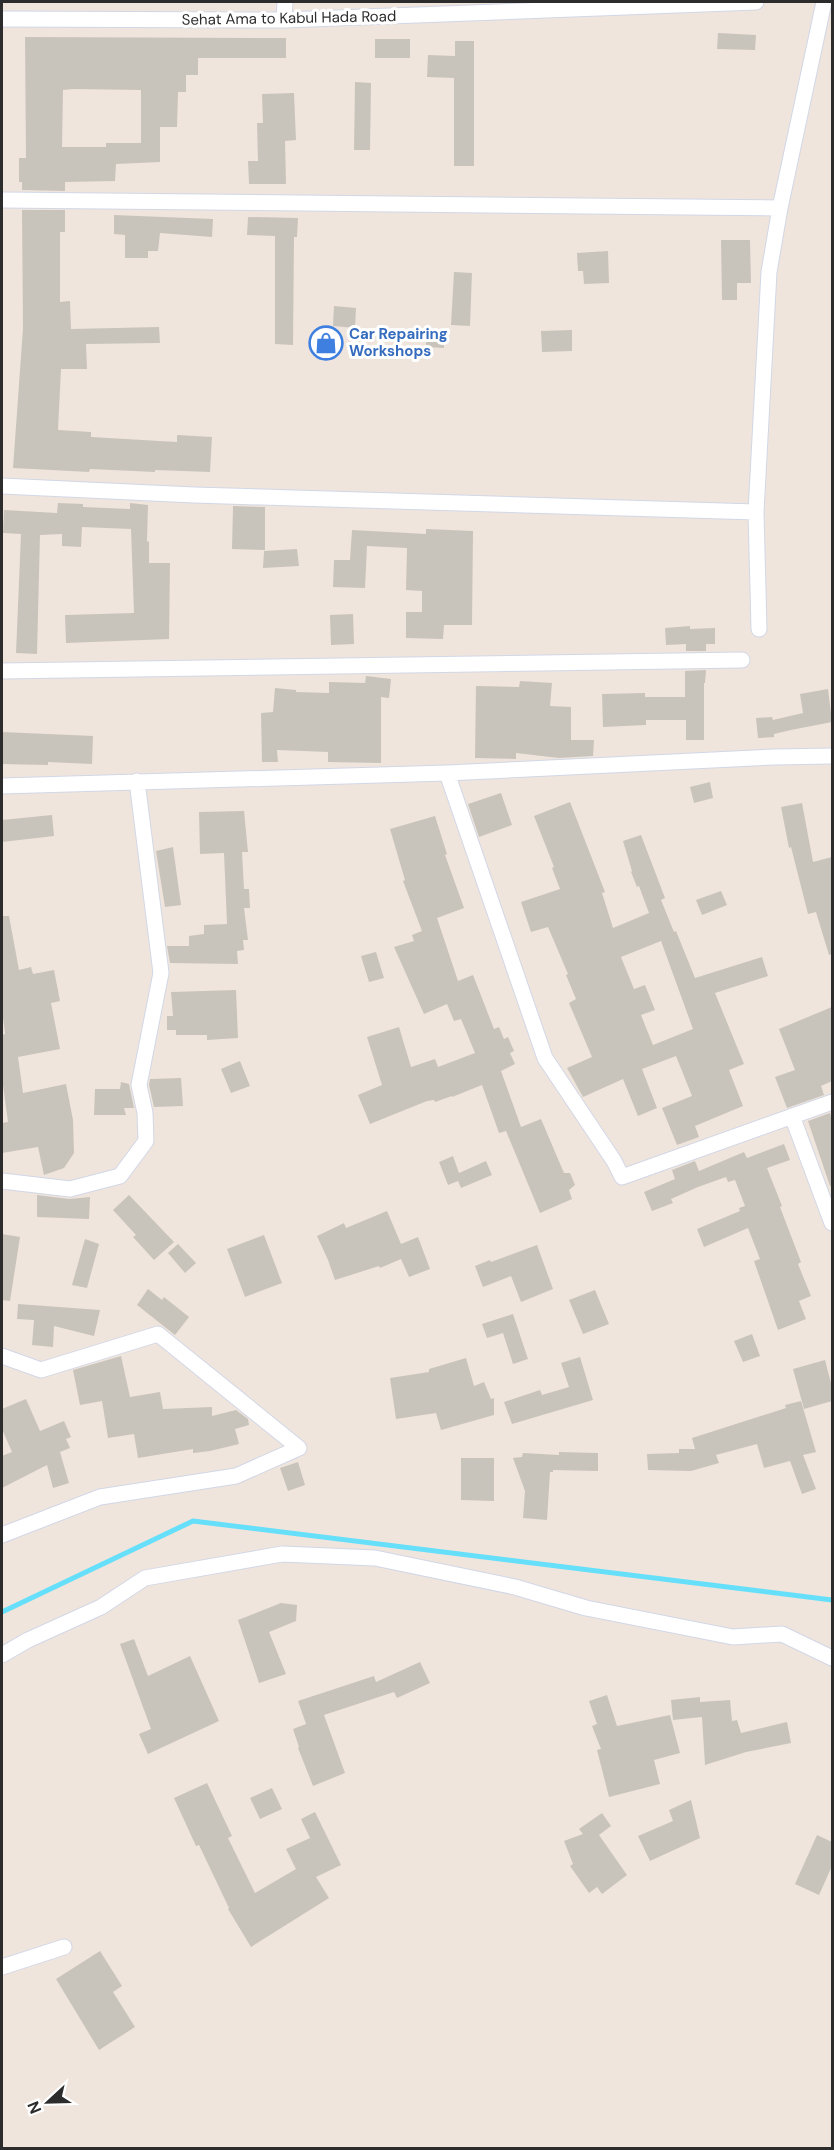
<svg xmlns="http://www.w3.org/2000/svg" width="834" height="2150" font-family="'DM Sans',sans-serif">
	<rect width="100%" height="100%" fill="#efe5dd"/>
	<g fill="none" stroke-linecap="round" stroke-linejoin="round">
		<path stroke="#66dffa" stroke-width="5" d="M2,1612l191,-91 639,79"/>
	</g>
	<path fill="#c9c4bb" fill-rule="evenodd" d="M718,33l38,2 -1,15 -38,-1z
		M25,37l261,1v20h-88v17h-12v17h-8l-1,35h-17v35l-44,2 -1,17 -50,1v9l-43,-1v-8h-3v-24h7zM73,89l68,1v53h-35v4h-44l1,-57z
		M375,39h35v19h-35z
		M455,41h19v125h-20v-88l-27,-1 1,-22 27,1z
		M355,82l16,1 -1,67h-16z
		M294,93l2,47 -11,1 1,43h-37l-1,-23h10l-1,-38h6l-1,-29z
		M22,210h43v22h-5v70l10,-1 1,28 88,-2 1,16 -74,1 1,25h-26l-3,61 33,2v5l86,5v-7l35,2 -2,35 -55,-2v2l-65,-3 -1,3 -76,-4 10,-140z
		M114,215l99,4 -1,18 -52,-4 -2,18h-10v7h-23v-23l-11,-1z
		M248,217l50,1 -1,19h-3l-1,108 -18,-1v-108l-28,-1z
		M721,240h29l1,43h-14v17h-15z
		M608,251l1,32 -25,1 -1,-13h-5l-1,-18z
		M454,272l18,1 -2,53 -19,-1z
		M334,306l22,2 -1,20 -22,-2z
		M426,329l18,1v18l-18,-1z
		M572,330v21l-30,1 -1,-21z
		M58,503l25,1v3l47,2v-6l18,2 -1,37 2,-1v22h21l-1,76 -103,4 -1,-28 69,-2 -3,-84 -49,-2 -1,20 -19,-1v-12l-22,1 -3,119 -21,-1 5,-119 -18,-1 1,-23 53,3z
		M233,506l32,1v43l-33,-1z
		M426,529l47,2 -1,94h-28l-1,14 -37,-1v-26h16v-21l-16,-1 1,-42 -40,-2 -2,42 -32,-1 1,-27h16l2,-30 74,4z
		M297,549l2,17 -36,2 1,-17z
		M353,614l1,30 -23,1 -1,-30z
		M690,626v3l25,-1v16h-9v7h-20v-7l-20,1 -1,-17z
		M706,670l-1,13h-1v57h-18v-20h-40v5l-43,2 -1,-33 43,-1v4h40v-26z
		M366,676l25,3 -2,19 -8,-1v66l-53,-1v-10l-51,-2 1,12h-16l-1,-49 12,-1 2,-24 21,2v2l33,1v-11l36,1z
		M520,681l32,2 -2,23 21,1v33h23l-1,16 -34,2 -43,-5v6l-41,-1 1,-72 43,1z
		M828,689l4,33 -41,8 -17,4v3l-16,1 -2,-20 16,-1 1,3 30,-7 -3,-19z
		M2,732l91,4 -1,28 -44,-2v3l-46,-1z
		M710,782l3,16 -19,5 -4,-16z
		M501,793l11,32 -33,12 -11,-33z
		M570,802l35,90 -3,1 11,35 36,-15 -10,-27 -2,1 -6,-15 1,-1 -9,-30 18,-6 24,63 -4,2 13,32 2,-1 19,47 67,-21 6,19 -53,17 29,71 -15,6 14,36 -48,20 4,11 -22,8 -15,-37 30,-12 -16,-40 -34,13 15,39 -19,8 -15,-37 -40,18 -16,-29 25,-11 -23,-54 7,-4 -10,-24 2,-1 -20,-47 -17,5 -10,-30 39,-13 -8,-21 2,-1 -20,-51zM661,941l32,88 -40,16 -12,-30 14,-5 -10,-25 -11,4 -13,-32z
		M802,803l11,59 19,-5v97l-3,1 -13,-43 -8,2 -17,-67 -2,1 -8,-41z
		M244,811l4,41h-6l2,37h5l1,19h-6l4,32h-5l1,10 -7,1 1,13 -68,-1 -3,-17h22v-10l15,-2v-9l23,-1 -3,-71 -24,1 -1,-42z
		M52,815l2,21 -52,6v-22z
		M435,816l12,38 -2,1 19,53 -27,10 21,63 15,-6 21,54 5,-2 5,12 4,-2 6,14 -4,2 5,11 -14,7 20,56 20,-8 23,54h6l5,12 -6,5 3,9 -32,14 -34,-82 -7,2 -17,-48 -30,12v-1l-17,6 -1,-2 -7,1 -57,23 -12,-29 24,-10 -15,-48 32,-10 12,40 24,-8 3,8 37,-14 -14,-34 -7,2 -7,-17 -23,10 -30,-67 20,-6 -2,-6 10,-4 -19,-50 2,-1 -15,-51z
		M173,847l8,58 -16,2 -9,-56z
		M721,891l6,14 -25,10 -6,-15z
		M2,916h7l10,54 12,-3 2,7 21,-4 6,31 -9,2 9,46 -42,8 5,36 43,-9 7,36 1,33 -10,15 -20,7 -6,-28 -36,6v-30l6,-1 -6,-44v-43l3,-1 -3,-25z
		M376,952l8,26 -15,4 -8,-26z
		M236,990l2,48 -31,2v-5h-31v-5h-9v-14h6l-2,-24z
		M832,1007v74l-11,5 3,9 -37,13 -12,-31 20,-7 -16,-41z
		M240,1061l10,25 -19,7 -10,-24z
		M181,1078l2,28 -29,1 -5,-22 1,-6z
		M121,1082l8,2 5,24h-10l2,7h-32l1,-26h25z
		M830,1113l2,8v65h-2l-22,-65z
		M784,1144l6,16 -23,8 15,38 -2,1 21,55 -3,2 13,32 -12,5 7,18 -28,11 -24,-69 6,-2 -12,-31 -44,19 -7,-18 43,-18 -1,-3 6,-2 -10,-26 -7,2 -2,-5 -28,10 -27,12 2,4 -21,8 -8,-19 31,-13 -3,-9 23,-9 4,10 45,-19 3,6z
		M453,1156l6,17 27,-12 6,14 -31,13 -3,-7 -10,4 -9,-23z
		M37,1195l32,4 21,-2 -1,22 -52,-2z
		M129,1195l45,47 -20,18 -21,-23 3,-2 -23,-25z
		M387,1211l14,33 17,-7 12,32 -21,8 -8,-18 -21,9 -1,-2 -44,14 -7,-20 -11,-24 27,-13 2,5z
		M2,1234l18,3 -10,64 -8,-1z
		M264,1235l18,48 -37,14 -18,-48z
		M85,1239l14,5 -12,44 -15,-3z
		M178,1244l18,19 -11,10 -17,-20z
		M537,1245l16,44 -32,13 -10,-26 -28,11 -8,-21 15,-6 1,2z
		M148,1289l14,11 2,-3 25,20 -14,18 -38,-30z
		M595,1290l14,34 -26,10 -14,-34z
		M18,1304l82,6 -6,26 -40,-10 -1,21 -21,-2 2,-25 -17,-1z
		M513,1314l15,45 -15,5 -10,-31 -16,5 -5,-14z
		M752,1334l8,22 -17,6 -9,-21z
		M121,1356l9,41 30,-5 3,17 49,-2v9l24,-6 12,9 1,6 -14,4 4,15 -29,7 -17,2v-4l-55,9 -4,-24 -26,4 -6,-37 -22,4 -7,-35z
		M580,1357l13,43 -81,24 -8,-22 36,-12 2,5 27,-8 -8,-24z
		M466,1358l8,28 10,-4 7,17 3,-1v17l-53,15 -5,-17 -40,6 -6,-41 39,-6v-3z
		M825,1360l7,27v14l-28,8 -11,-40z
		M26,1399l14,32 24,-10 7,16 -5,2 4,9 -10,4 9,31 -16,5 -6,-23 -45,23v-32l10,-4 -10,-23v-20z
		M801,1401l15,51 -13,3 13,34 -14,5 -12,-33 -26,7 -7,-24 -41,11 3,8 -28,8 -43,-1 -1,-16 32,-1v-4h16l-3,-11 94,-30 -1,-3z
		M559,1452l39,1v18l-45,-1v2h-3l-3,48 -24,-2 2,-27 -12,-33 9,-1 1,-4 36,2z
		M461,1458h33v43l-33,-1z
		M298,1462l7,23 -17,6 -8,-23z
		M281,1603l16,2 -1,16 -27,11 17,42 -27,9 -21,-63z
		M134,1639l14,37 42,-20 29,65 -71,33 -9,-20 12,-5 -31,-85z
		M420,1662l10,21 -33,15 -3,-6 -70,23 21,58 -32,13 -15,-38 1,-1 -6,-18 13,-5 -8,-23 76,-25 2,6z
		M607,1695l10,31 53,-11 10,38 -26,7 6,24 -51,13 -12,-47 4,-1 -9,-23 5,-2 -8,-23z
		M700,1697v5l30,-2 2,21 5,-1 4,13 46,-11 4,21 -45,9 -41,13 -3,-48 -29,3 -2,-20z
		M207,1783l25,53 -4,2 27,55 41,-24 -10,-20 24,-11 -9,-19 14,-7 26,53 -25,12 13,21 -78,49 -23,-38 1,-1 -30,-63 -3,1 -22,-48z
		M272,1788l10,21 -22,10 -10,-21z
		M691,1800l9,38 -50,23 -12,-25 35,-15 -4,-11z
		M602,1813l9,13 -12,9 28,40 -25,19 -5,-7 -8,6 -19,-27 3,-2 -9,-23 19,-7 -4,-5z
		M817,1835l15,7v24l-13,29 -24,-11z
		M100,1951l22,35 -9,6 22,35 -36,23 -43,-71z"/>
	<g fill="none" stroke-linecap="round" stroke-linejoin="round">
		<defs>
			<path id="minor" d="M2,19l282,1 472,-18
				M284,20l1,-18
				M2,200l778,8
				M2,486l192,9 562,17
				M759,629l-3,-117 13,-240 11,-64 44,-206
				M2,671l740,-11
				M447,773l98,285 69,103 8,16 210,-75
				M2,786l445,-13 327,-16 58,-1
				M792,1116l40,107
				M2,1181l68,8 50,-13 26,-35 -1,-28 -6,-28 22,-112 -24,-192
				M2,1356l39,14 117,-36 141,114 -63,28 -136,21 -98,38
				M2,1655l26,-15 73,-33 44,-29 137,-24 93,4 140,29 71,21 147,29 49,-3 50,24
				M2,1967l62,-20"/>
		</defs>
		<use href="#minor" stroke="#d2d7e6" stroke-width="17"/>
		<use href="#minor" stroke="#fff" stroke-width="15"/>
	</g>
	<defs>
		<symbol id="shop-ring" viewBox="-11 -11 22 22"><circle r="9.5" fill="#fff" stroke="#3f7fe0" stroke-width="1.5"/><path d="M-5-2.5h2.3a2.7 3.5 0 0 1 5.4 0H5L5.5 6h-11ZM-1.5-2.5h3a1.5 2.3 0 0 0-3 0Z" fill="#3f7fe0"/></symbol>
	</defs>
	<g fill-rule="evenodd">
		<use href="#shop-ring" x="307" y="324" width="38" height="38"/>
	</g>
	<g text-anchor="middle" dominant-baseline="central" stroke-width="6" stroke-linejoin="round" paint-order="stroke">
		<g font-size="15" fill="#2c2c2c" stroke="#fff">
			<text transform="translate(289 18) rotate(-1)">Sehat Ama to Kabul Hada Road</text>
		</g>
		<g font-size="15" font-weight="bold" fill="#366cbe" stroke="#fff" text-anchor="start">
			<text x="349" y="334">Car Repairing<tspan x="349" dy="17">Workshops</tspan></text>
		</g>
	</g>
	<rect width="834" height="2150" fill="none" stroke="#2c2c2c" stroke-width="6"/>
	<g transform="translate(48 2102) rotate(248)" stroke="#ffffff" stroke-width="4.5" paint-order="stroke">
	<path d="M0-4.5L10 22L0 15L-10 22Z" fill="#2c2c2c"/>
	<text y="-9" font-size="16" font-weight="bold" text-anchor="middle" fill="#2c2c2c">N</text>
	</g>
</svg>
